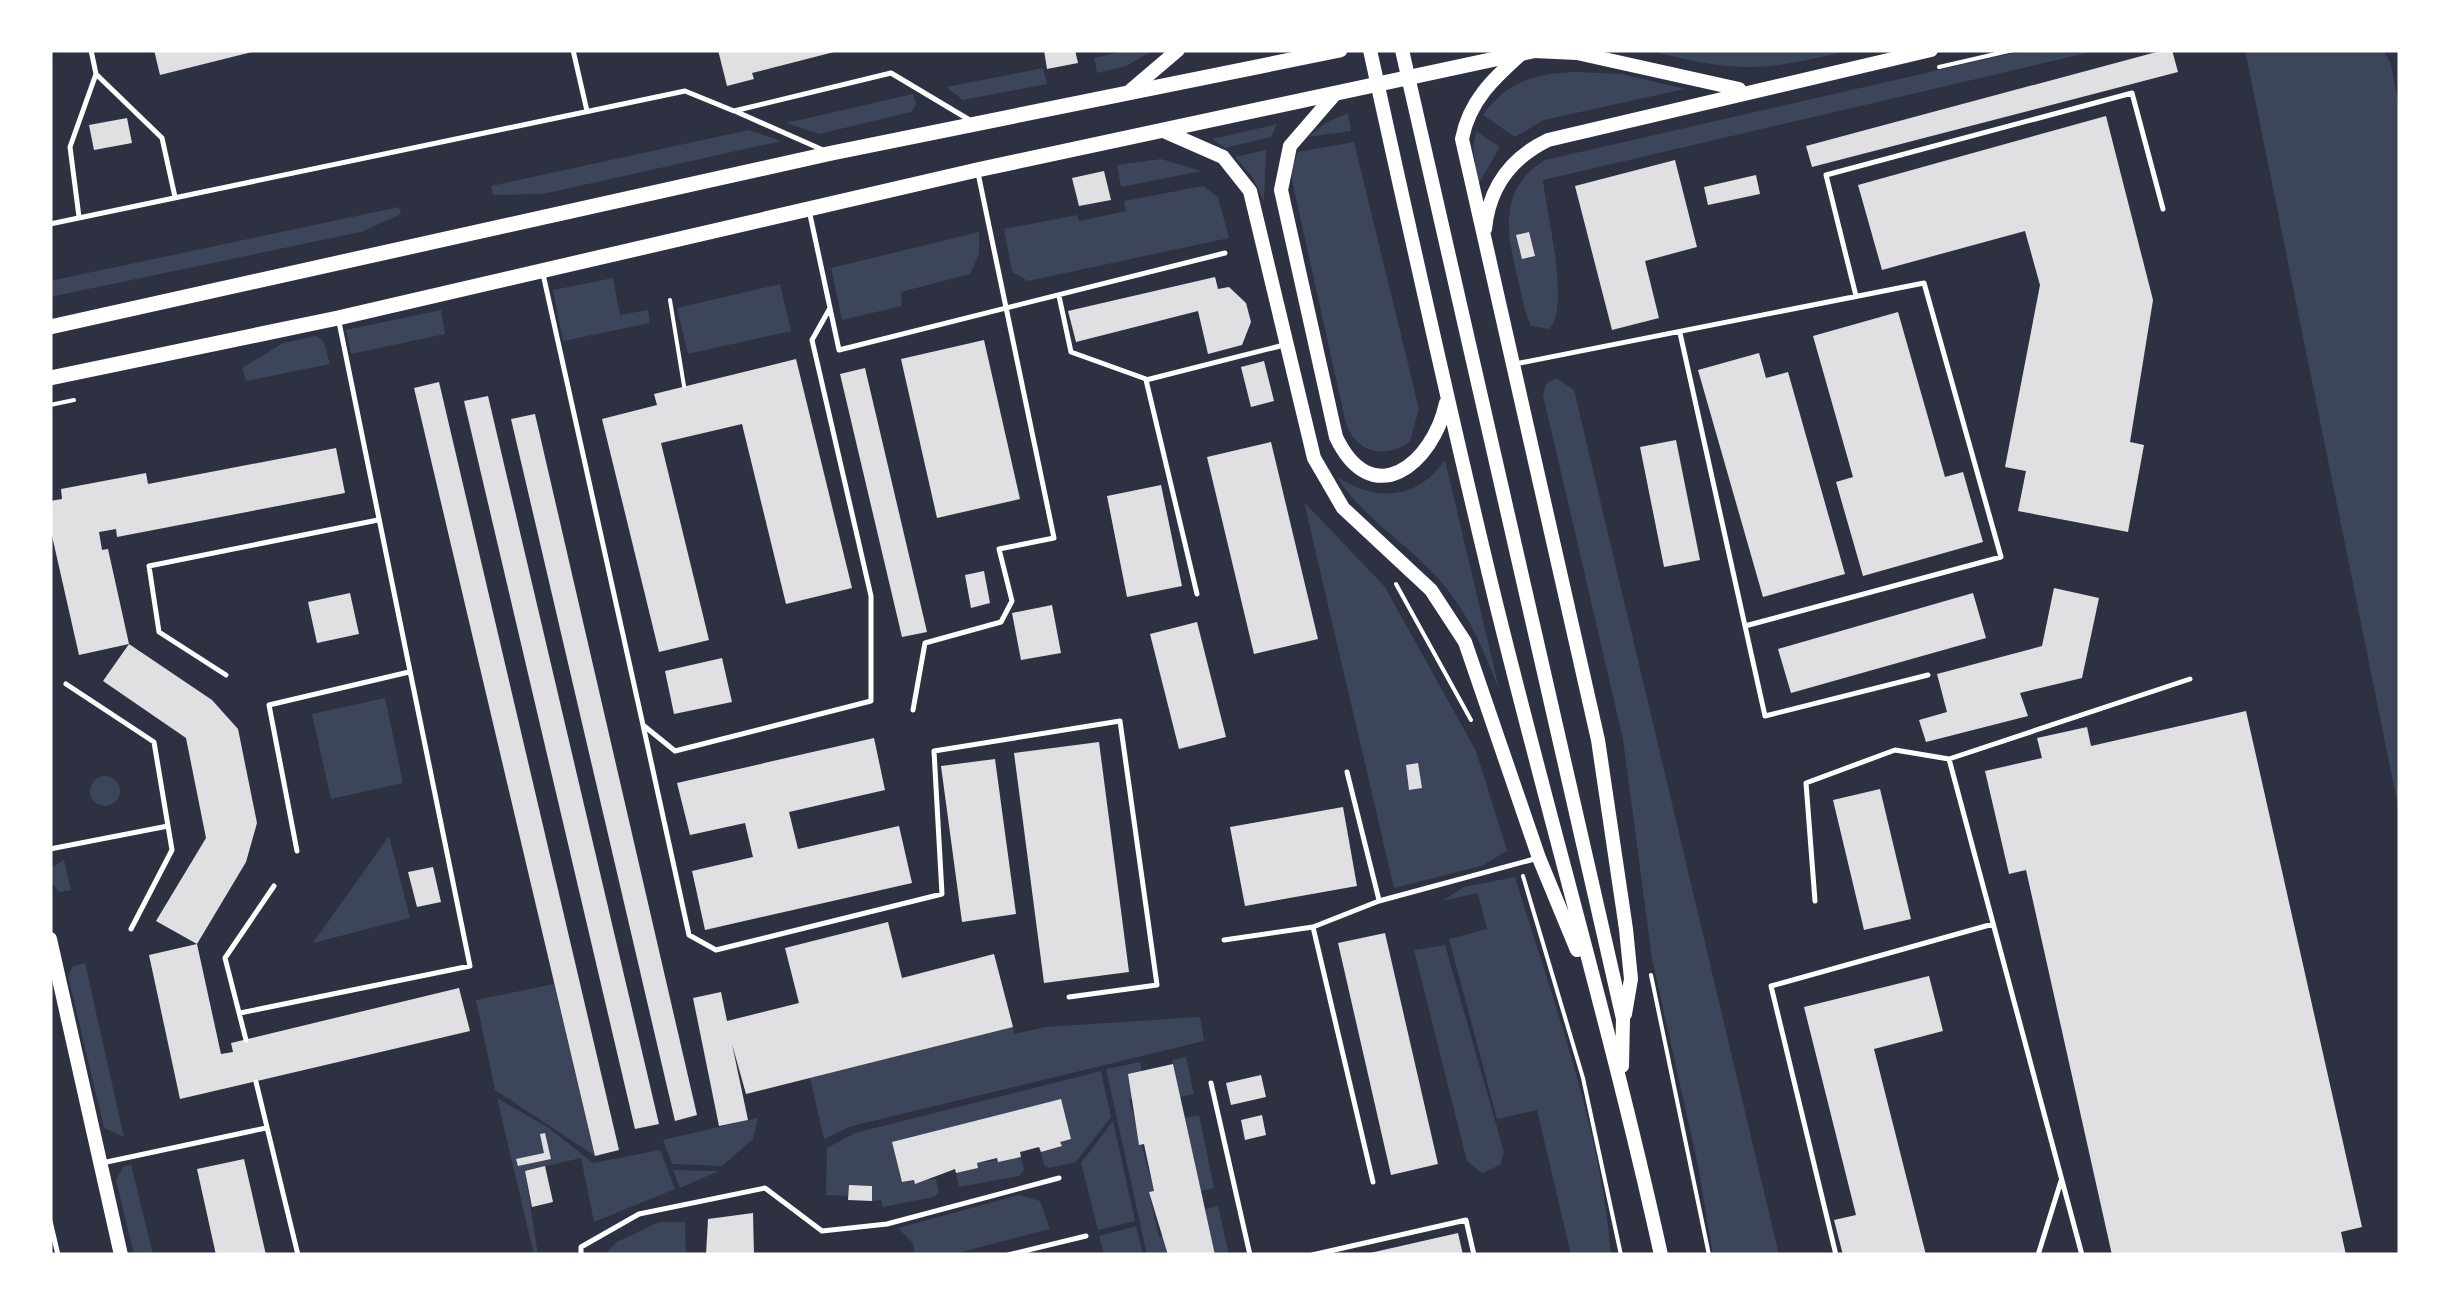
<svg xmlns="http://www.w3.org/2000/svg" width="2450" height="1305" font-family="Spectral,serif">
	<rect width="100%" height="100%" fill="#2d3142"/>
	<path fill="#3c4559" d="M1127,50h27l-28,16 -29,7 -3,-15z
		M1670,50h182c-86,20 -107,24 -194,3z
		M2026,50h74l-557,130c3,31 28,127 6,149l-18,-3c-7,-14 -9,-31 -13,-46 -11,-46 -21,-91 27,-120z
		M2245,50h138l8,14 9,48v704z
		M1043,68l4,16 -84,16 -17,-13z
		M1577,72l44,2 64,15 -141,31 -29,17 -32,-22c24,-34 54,-42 94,-43z
		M913,94l3,10 -5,8 -92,22 -33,-11z
		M1348,113l3,18 -43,6 19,-15z
		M1277,124l-6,13 -46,11 -12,-9z
		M749,130l32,11 -238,53 -50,1 -2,-9z
		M1476,131l24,16 -22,38 -5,-36z
		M1354,142l65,267 -9,32c-25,19 -53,12 -64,-17l-53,-239 -2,-15 7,-18z
		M1266,150l-2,52 -11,-24 -18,-21z
		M1161,159l40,12 -80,16 -4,-22z
		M1203,186l15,11 11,41 -201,43 -16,-9 -8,-43 73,-14 2,6 47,-10 -2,-10z
		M399,207l2,7 -40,18 -311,65v-16z
		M979,232v22l-9,20 -69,18 1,14 -60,14 -11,-52z
		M613,278l7,37 28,-5 2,13 -87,18 -10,-51z
		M780,284l11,47 -103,23 -11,-46z
		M441,310l4,24 -94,20 -5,-24z
		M316,336l8,6 6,22 -84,17 -4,-13 41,-25z
		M1556,378l18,12 205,865h-66l-16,-94 -45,-202 -29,-220 -80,-344 3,-11z
		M1445,460l55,233c-16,-44 -35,-88 -69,-122 -31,-32 -70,-56 -94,-94 39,25 80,23 108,-17z
		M1304,502l81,85 91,164 31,100 -26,15 -87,22z
		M385,698l18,85 -72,16 -19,-85z
		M90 791a15 15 0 1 1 30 0a15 15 0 1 1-30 0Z
		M389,836l21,82 -97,25z
		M64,860l7,30 -12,2 -9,-11v-13z
		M1515,877c37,122 86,250 96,378h-40l-34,-145 -40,9 -48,-180 38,-10 -9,-36 -36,8 22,-14z
		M1445,945l59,207 -4,13 -18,8 -15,-12 -53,-211z
		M85,963l39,174 -20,-9 -36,-152 5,-10z
		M554,984l41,172 -100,-66 -19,-90z
		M1200,1017l4,24 -352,85 -28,13 -14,-61 203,-51 1,7 31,-7z
		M1186,1057l8,37 -14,3 -8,-37z
		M1140,1062l2,9 -8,27 -5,1 25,92 -5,2 10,44 5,-1 4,19h-21l-41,-186z
		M1101,1071l10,46 -35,45 -27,6 -5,-3 -3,-13 20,-5 -1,-5h-168l10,40 34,-3 3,13 -5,5 -51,10 -2,-7 -9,1v-15l-23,-1 -1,11 -22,-1 1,-47 28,-15z
		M497,1098l52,30 44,35 67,-13 15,39 -81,33 -13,-64 -56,13 13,84h-4z
		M1199,1115l15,73 -13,3 -16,-73z
		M758,1118l-5,21 -31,27 -50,-2 -9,-24z
		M1113,1121l22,100 -37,9 -17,-67z
		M1021,1157l3,13 -5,6 -60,11 -3,-14 22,-5 -1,-5z
		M131,1164l22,91h-19l-18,-75 7,-13z
		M673,1170l46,1 -39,17z
		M1019,1195l21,6 10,28 -100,26h-35l-2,-12 -15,-15z
		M1218,1206l11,49h-14l-10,-46z
		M659,1222h26l1,33h-82l13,-13z
		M1136,1226l7,29h-39l-5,-19z"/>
	<path fill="#e0e0e3" d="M154,50h102v1l-96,24z
		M718,50h120v1l-86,22 2,6 -27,7z
		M1044,50h31l3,13 -31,6z
		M2164,50h8l6,22 -366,95 -6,-21z
		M2106,116l47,184 -23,142 14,3 -16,87 -110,-21 8,-40 -21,-4 35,-182 -15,-54 -143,39 -24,-85z
		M127,118l5,25 -38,7 -5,-25z
		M1675,160l22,87 -52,14 14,57 -47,12 -37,-144z
		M1104,171l7,29 -32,6 -7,-28z
		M1756,175l4,19 -52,11 -4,-18z
		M1529,232l6,24 -13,3 -6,-24z
		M1215,277l3,12 11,-2 17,16 5,19 -9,23 -34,9 -10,-43 -122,31 -8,-31z
		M1898,312l47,165 18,-5 20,70 -120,34 -27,-94 17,-5 -40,-141z
		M984,340l36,159 -83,19 -36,-159z
		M1759,353l7,25 22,-6 57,202 -82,23 -65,-227z
		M796,359l56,229 -66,16 -44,-180 -81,19 48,197 -50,12 -57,-233 55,-14 -3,-11z
		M1264,361l10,40 -23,6 -10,-40z
		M865,368l62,264 -25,5 -62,-263z
		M439,382l180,768 -24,6 -181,-768z
		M488,396l171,728 -24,5 -171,-728z
		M535,414l162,701 -22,6 -164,-702z
		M1676,440l24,120 -36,7 -24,-120z
		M1271,442l47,197 -64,15 -47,-197z
		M336,448l9,45 -228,44 -1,-8 -17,3 3,18 6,-1 21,95 83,56 26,29 19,94 -11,39 -49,82 -41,-23 50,-83 -20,-100 -83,-57 26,-37 -50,11 -29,-128v-26l12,-2 -1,-10 85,-16 2,11z
		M1161,485l21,101 -55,11 -20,-101z
		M984,571l6,32 -19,5 -6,-33z
		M2054,588l45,10 -17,80 -62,15 8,23 -102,26 -7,-22 28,-8 -10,-38 105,-28z
		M350,593l9,41 -42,9 -9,-41z
		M1973,593l13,45 -195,55 -13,-44z
		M1052,605l9,48 -40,7 -9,-47z
		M1197,622l29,115 -47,12 -29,-115z
		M722,658l10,44 -58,12 -9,-43z
		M2246,711l116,516 -21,5 5,23h-234l-86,-385 -17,4 -24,-103 57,-13 -5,-20 50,-11 4,19z
		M874,738l11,52 -96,22 9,37 101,-23 13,57 -207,47 -13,-59 61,-14 -8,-34 -55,12 -13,-52z
		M1099,742l30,230 -85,11 -30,-230z
		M995,759l21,155 -54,8 -21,-156z
		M1418,763l4,25 -13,2 -3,-25z
		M1880,789l31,130 -47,11 -31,-130z
		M1343,807l14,79 -112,20 -15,-79z
		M433,867l8,35 -24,5 -9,-35z
		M888,922l14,56 92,-24 19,73 -267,67 -14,-50 16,76 -29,6 -26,-128 28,-6 6,29 72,-18 -14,-55z
		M1385,933l53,231 -47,11 -53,-232z
		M197,944l24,110 12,-2 -2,-9 228,-55 11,43 -290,68 -31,-144z
		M1929,976l14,55 -69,18 52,206h-83l-9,-35 22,-5 -52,-208z
		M1173,1064l28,127 14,64h-47l-19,-63 5,-1 -10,-47 -5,1 -11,-71z
		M1261,1075l5,22 -35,8 -5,-22z
		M1061,1099l10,40 -11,3 2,4 -21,6 -2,-5 -19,5 1,5 -23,5 -1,-4 -20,5 1,5 -22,5 -1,-4 -40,15 -1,-4 -12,2 -10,-40z
		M1262,1115l4,20 -21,5 -4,-20z
		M545,1133l6,26 -33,7 -2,-7 28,-6 -4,-19z
		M244,1159l22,96h-50l-19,-86z
		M545,1166l8,36 -21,5 -7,-36z
		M849,1185l23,1v15l-24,-1z
		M753,1213l1,42h-48l2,-36z
		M1458,1233l5,22h-93v-2z"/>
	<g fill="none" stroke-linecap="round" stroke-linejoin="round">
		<path stroke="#fff" stroke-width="4" d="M1939,67l74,-17
			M670,300l14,86
			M50,405l24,-5
			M1396,584l75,136
			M1523,876l60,202 38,177
			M1651,975l58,280"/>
		<path stroke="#fff" stroke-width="5" d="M573,50l14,61
			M97,75l65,63 13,59
			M737,112l86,38
			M809,210l30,140 386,-97
			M79,217l-9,-70 26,-73 -5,-24
			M50,224l635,-133 49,20 157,-38 77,46
			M543,274l100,451 32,26 196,-50v-105l-59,-256 18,-32
			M1059,296l12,56 75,27
			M1856,296l-30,-121 306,-82 31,116
			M1680,333l85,383 163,-41
			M1515,364l409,-81 77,274 -256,69
			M1197,594l-51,-214 138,-35
			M226,675l-67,-43 -10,-66 229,-46
			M66,684l88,58 18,108 -41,79
			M913,710l12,-67 76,-21 11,-21 -13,-52 55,-11 -76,-365
			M643,725l46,210 27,15 226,-56 -8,-143 186,-30 37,264 -88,12
			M1347,772l32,128
			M50,849l118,-23
			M297,851l-28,-146 140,-33
			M1815,901l-9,-118 89,-33 54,9
			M1224,940l89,-13
			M240,1013l230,-47 -131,-644
			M246,1040l-21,-82 49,-72
			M256,1082l42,173
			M1211,1083l39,172
			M102,1163l164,-35
			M1373,1182l-60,-255 66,-26 159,-43
			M50,1221l8,34
			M581,1255v-8l58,-33 126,-26 57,43 65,-7 172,-46
			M1008,1255l78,-19
			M1312,1255l154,-35 8,35
			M1836,1255l-65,-269 222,-62
			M2038,1255l23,-74
			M2082,1255l-133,-496 241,-80"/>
		<path stroke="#fff" stroke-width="14" d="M1370,50c40,182 80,364 124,545 54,221 118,438 167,660
			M1402,50l221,969 -1,47
			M1534,51l43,2 162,36
			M1521,54c-27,24 -52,47 -59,85l136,601 28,189 5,50 -6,35
			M1131,90l47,-40
			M1335,94l-45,52 -9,44 55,247c36,76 97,27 110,-34
			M1166,132l57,25 27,34 64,267 29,50 88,82 34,52 74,216 38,92
			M1485,229c4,-41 26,-71 63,-89l383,-90
			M50,939l71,316"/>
		<path stroke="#fff" stroke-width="15" d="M50,327l782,-174 508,-103
			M50,378l288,-60 639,-148 560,-120"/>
	</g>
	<rect width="2450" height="1305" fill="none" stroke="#ffffff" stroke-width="105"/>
</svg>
